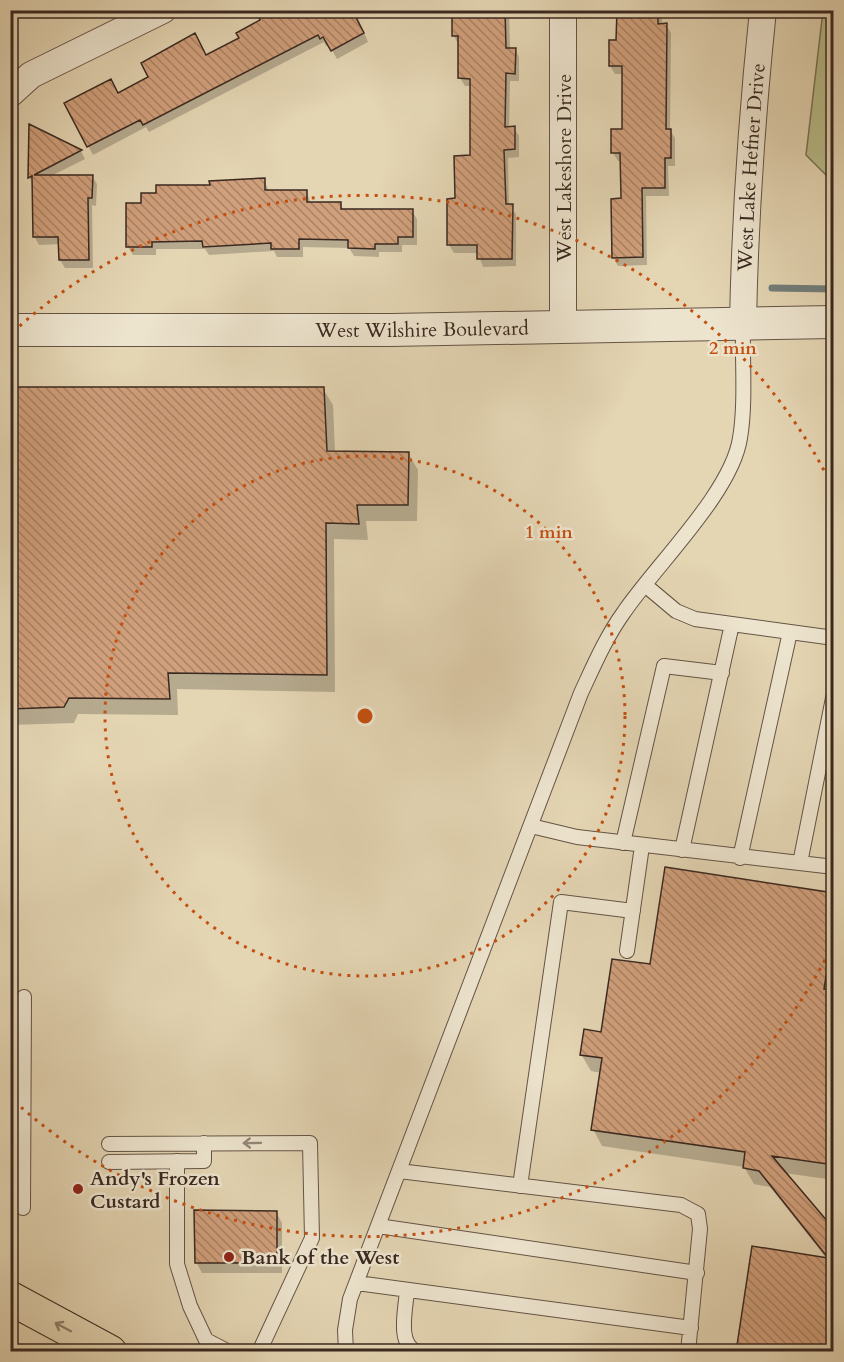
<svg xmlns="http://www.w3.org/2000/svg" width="844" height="1362" font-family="Cardo,serif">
	<defs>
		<pattern id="building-back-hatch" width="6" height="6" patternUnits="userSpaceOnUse" patternTransform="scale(1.5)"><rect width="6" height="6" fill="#d09f7b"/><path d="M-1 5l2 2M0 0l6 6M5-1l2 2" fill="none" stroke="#aa8264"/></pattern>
	</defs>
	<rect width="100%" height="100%" fill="#e4d5b3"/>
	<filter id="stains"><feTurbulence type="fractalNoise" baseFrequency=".00333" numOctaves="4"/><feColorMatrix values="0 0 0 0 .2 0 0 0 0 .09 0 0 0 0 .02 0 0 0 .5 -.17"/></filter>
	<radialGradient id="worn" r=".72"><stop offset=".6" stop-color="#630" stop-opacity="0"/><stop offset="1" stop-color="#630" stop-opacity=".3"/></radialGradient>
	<path fill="#b8bc8a" stroke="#797256" stroke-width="1.5" d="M823,11h10v171l-27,-27z"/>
	<path fill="#0003" d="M257,10h117l-16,8 10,24 -31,17 -8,-14 -3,1 -2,-4 -175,90 -3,-5 -53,28 -27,-51 52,-9 88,-38 35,-19 21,-17z
		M454,10h55l1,39h5l4,8v24h-9l-1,47h5l5,8v21l-11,1 1,48 7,8v52l-33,1 -5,-14h-24l-5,-8 7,-45 16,-43v-71h-7l-5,-8 -2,-34 -4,-8z
		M618,10h44v15h4l5,8 -1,97 5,8v28h-7l1,30h-23l1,69 -29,1 -5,-9 9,-57v-39h-4l-5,-8v-23h11v-56h-9l-5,-8 8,-24z
		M30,126l51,25 4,8 -34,17h41l5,8 -1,22 -4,-1 1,63h-28l-5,-8v-16l-21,1 -5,-9v-51l-5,-8z
		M264,180l5,11h37l5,12 29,1 4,6 68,1 5,8v26h-15v7h-23v5l-25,-1 -5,-8 -46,-1v10h-26l-3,-6 -65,4 -4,-6h-49v6h-23l-5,-8 14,-43 16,-10z
		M10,389h313l10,16 2,47 73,1 10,17 -1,51h-51l2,19 -34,-1 1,153 -158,-3 1,26 -100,-1 -4,9 -64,2z
		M834,894v286l-50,-7 50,58v121l-7,-93 -57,-72 -16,-3 -10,-17 -142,-21 -9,-17 8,-56 -10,-2 -10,-17 22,-20 48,-68z
		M276,1212l6,11v50h-80l-6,-11z"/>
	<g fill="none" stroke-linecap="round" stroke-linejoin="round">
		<path stroke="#727e7a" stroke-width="7" d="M772,288l62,1"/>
	</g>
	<path fill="url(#building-back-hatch)" stroke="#3a2921" stroke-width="1.5" d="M255,10h97l12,23 -33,18 -8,-14 -3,2 -2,-4 -175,90 -3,-5 -53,27 -23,-44 47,-24 7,14 30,-16 -7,-14 54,-30 11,22 33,-17 -3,-5 24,-13z
		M452,10h53l1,38h10l-1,26 -9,-1 -1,54 10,-1v23l-11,1 2,54h7l-1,55h-35v-14h-30v-46l8,-1 -1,-42 16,-1v-76l-12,-1v-42h-6z
		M617,10h41v14l9,-1 -1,106h5v29h-6v30h-23l1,69 -31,1 -1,-59 10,-1 -1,-45h-9v-24h11v-63h-13v-26h7z
		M29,124l53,26 -48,25h59l-1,23h-4l1,62h-30l-1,-23h-25l-1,-61 -4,2z
		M265,178v12h42v12h34v7h72v28h-15v7h-23v5l-27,-1v-8l-49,-1v10h-28v-6l-68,4 -1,-6 -50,1v5h-26v-44h15v-10h15v-8h54l-1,-4z
		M10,387h314l3,64 82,1 -1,53h-51l2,19 -33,-1 1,152 -159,-2 2,26 -101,-1 -5,9 -54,2z
		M665,867l169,26v33l-10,63 10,1v175l-62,-9 62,73v123h-98l16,-106 76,12 -69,-87 -16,-3 2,-16 -154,-22 11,-72 -22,-3 4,-26 17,3 11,-73 38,5z
		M194,1210l83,1v52h-82z"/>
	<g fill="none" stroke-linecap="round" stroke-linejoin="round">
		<defs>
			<path id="service" d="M645,585l31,26 19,8 139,19
				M531,826l46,11 257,30
				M623,843l41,-177 58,7
				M682,850l50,-226
				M740,858l50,-226
				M800,863l34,-170
				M627,951l15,-105
				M109,1144l201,-1 2,95 -53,114
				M177,1161v103l13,42 16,34 23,12
				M109,1162l95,-1v-18
				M399,1171l282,34 17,9 2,15 -12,123
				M520,1186l41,-284 72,9
				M23,1208l1,-211
				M378,1226l319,47
				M357,1283l334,45
				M407,1290c-1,18 -11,56 11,62
				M346,1352l-1,-22 5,-31 231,-606c13,-28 25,-56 43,-81 32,-47 108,-120 116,-174 6,-35 2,-80 3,-115"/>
			<g id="minor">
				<path d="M10,94l21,-19 132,-65"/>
				<path id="s1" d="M743,323c2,-105 9,-208 20,-313"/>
				<path d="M563,325v-315"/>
			</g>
			<g id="tertiary">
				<path id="s2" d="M10,330h381l443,-8"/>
			</g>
			<path id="trunk" d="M10,1298l100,54"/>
		</defs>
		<use href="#service" stroke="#645446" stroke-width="16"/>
		<use href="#minor" stroke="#645446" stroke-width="28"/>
		<use href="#tertiary" stroke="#645446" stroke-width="34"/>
		<use href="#trunk" stroke="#3a2921" stroke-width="35"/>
		<use href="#service" stroke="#ede4ce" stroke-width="14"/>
		<use href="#minor" stroke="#ede4ce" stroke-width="26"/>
		<use href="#tertiary" stroke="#ede4ce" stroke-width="32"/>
		<use href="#trunk" stroke="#e4d5b3" stroke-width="33"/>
	</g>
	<defs><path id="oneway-shaft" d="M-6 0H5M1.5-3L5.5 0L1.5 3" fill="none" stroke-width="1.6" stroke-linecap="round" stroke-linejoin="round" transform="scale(1.5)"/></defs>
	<use stroke="#948678" href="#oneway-shaft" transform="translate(252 1143) rotate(179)"/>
	<use stroke="#8f7f6a" href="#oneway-shaft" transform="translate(63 1327) rotate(-152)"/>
	<g fill="none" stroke="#c54f10" stroke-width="3" stroke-dasharray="3 6">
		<circle cx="365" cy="716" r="260"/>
		<path d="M833 944A521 521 0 0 1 13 1100M13 332A521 521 0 0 1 833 488"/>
	</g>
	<g fill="#8f2418" stroke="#ede4ce" stroke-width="2">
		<circle cx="78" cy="1189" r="6"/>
		<circle cx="229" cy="1257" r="6"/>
	</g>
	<g text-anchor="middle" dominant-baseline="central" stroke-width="5" stroke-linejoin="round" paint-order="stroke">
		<g font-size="20" fill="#3a2921" stroke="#ede4ce">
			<text stroke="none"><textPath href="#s1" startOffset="156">West Lake Hefner Drive</textPath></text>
			<text transform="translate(564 168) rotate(-90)">West Lakeshore Drive</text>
			<text stroke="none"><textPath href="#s2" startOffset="412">West Wilshire Boulevard</textPath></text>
		</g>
		<g font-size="20" font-weight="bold" fill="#3a2921" stroke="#ede4ce" text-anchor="start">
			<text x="90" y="1178">Andy's Frozen<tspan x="90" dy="23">Custard</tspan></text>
			<text x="241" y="1257">Bank of the West</text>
		</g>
	</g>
	<circle cx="365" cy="716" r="9" fill="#c54f10" stroke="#ede4ce" stroke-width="3"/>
	<g font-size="18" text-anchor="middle" font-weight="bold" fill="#c54f10" stroke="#ede4ce" stroke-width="5" stroke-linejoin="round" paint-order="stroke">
		<text x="733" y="354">2 min</text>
		<text x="549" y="538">1 min</text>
	</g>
	<rect width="844" height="1362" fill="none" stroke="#e4d5b3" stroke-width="36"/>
	<rect x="12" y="12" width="820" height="1338" fill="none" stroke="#3a2921" stroke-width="3"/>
	<rect x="18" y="18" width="808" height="1326" fill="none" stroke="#3a2921" stroke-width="1.5"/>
	<rect width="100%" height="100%" filter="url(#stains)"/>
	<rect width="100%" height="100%" fill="url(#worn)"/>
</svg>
